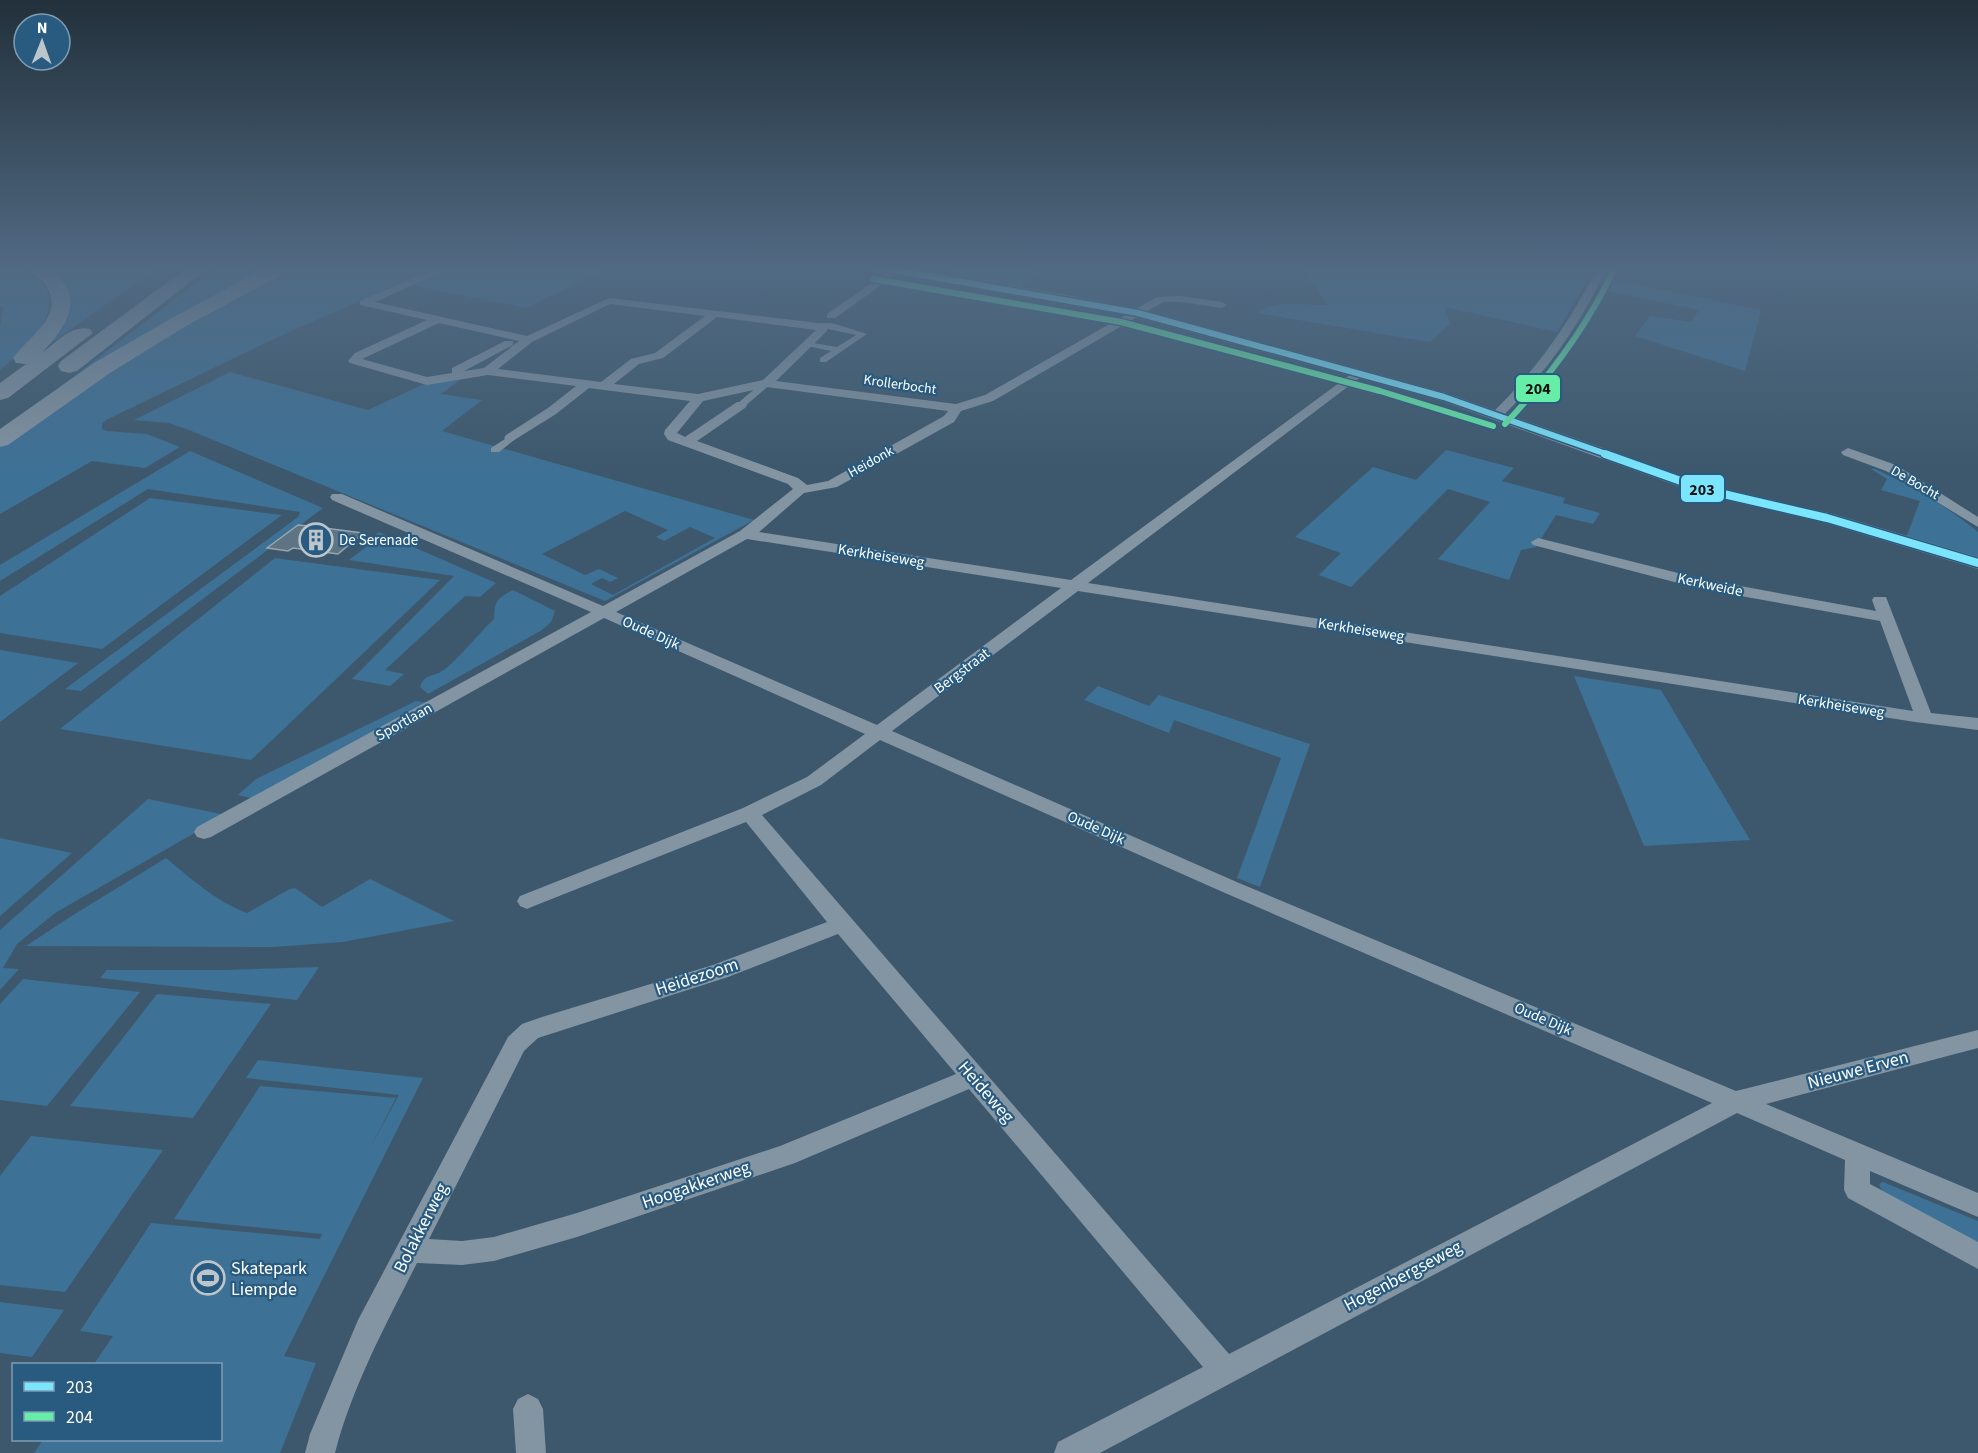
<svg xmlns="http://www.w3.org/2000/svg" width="1978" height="1453" font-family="'Source Sans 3',sans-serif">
	<rect width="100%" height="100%" fill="#3d586c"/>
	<path fill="#3e7196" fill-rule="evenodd" d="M0,267c21,0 26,0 42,16 27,27 -22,71 -42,87v-43l4,-20h-4z
		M43,267h115l-112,80 14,-22z
		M217,267h61l-273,162z
		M287,267l146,2 -151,66 -176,85 -4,4v5l5,2 40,3 33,13 -35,21 -53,-7 -92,53v-76l46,-31z
		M454,267h156l-84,41 -114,-23z
		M955,267l86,1 -23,21 -74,-12z
		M1298,267h297l-38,65 -112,-25 5,17 -20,18 -173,-29c18,-14 49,-7 71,-8l-26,-37z
		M1609,279l152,31 -16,61 -110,-35 15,-20 41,6 8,-12 -96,-20z
		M230,372l138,38 56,-26 36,-4 -19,14 41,6 -40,31 312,89 -149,81 -416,-171 -20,-7 -35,-3zM625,511l43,19 -12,7 8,4 26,-14 25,11 -102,57 -22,-11 11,-6 8,4 8,-4 -19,-9 -14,6 -43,-21z
		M1446,450l68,18 -12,13 63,17 -2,5 37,10 -7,11 -37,-9 -20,32 -15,3 -12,30 -71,-21 52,-57 -42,-13 -97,98 -32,-12 22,-22 -46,-16 78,-70 43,13z
		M190,451l133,57 -242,183 -16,-2 233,-172 2,-5 -152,-23 -148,92v-16z
		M1871,469h4c38,17 71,37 103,63v27l-72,-21 14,-37 -39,-11 6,-11z
		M150,498l132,17 -180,134 -102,-16v-37z
		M379,532l117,51 -16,14 -15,-1 -80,74 19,4 -14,12 -38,-7 102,-103 -105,-16 21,-16 -2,-3z
		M275,558l165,22 -189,180 -191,-31z
		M513,590l42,21 -4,11 -9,8 -114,64 -8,-7c4,-13 13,-10 22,-16 10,-5 41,-42 52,-52 1,-18 2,-20 19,-29z
		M0,650l78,13 -78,59z
		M1574,676l87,14 89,150 -106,6z
		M1098,686l51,20 10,-11 151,49 -50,143 -23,-9 44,-120 -107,-38 -5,13 -85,-33z
		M416,701l18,3 -179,95 -17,-4 18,-16z
		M148,799l78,16 -171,98 -38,31 -14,24 16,1 -19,21v-60z
		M0,838l72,15 -72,63z
		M166,858c24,20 51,44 81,55l43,-24 5,-1 27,19 48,-28 84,42 -111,21 -70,5 -247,-1 44,-29z
		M319,967l-22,33 -197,-22 7,-8h120z
		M23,979l117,13 -93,114 -47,-6v-96z
		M157,994l114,10 -78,114 -123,-12z
		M258,1060l165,18 -139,278 32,7 -36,90h-246l9,-13h177v-76h-126l19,-28 -33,-5 71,-108 169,16 2,-5 -148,-15 86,-133 136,12 -26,50 29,-53 -153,-17z
		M31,1136l132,14 -98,142 -65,-7v-109z
		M1883,1182l95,39v24l-96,-54 -3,-7z
		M0,1302l64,8 -32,47 -32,-4z"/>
	<path fill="#5f7483" stroke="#96a6b1" stroke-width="1.5" d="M298,525l11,1 54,7 -25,21 -45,-6 -5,3 -21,-3z"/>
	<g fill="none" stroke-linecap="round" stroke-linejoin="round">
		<path fill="#8394a2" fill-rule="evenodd" d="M832,323l35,11 -41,28h-6v-4l11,-7 -24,-5v-4l30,5 19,-12 -42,-9 4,-3z
			M764,381l8,2 -28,24h-6v-4z
			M511,435l5,3 -2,2 -15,12h-8v-4z"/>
		<path fill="#8394a2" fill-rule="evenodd" d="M439,267h14l-78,35 152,34 82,-38 209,25 9,4v4l-51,50 180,23 29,-9 172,-98 24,-1 41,6 5,3 -5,3 -41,-6h-18l-170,99 -32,10 -7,11 -117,65 -33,6 -45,39 312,48 287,-211 4,1v6l-274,207 825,128 -33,-90 -179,-32 -168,-44 -2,-3 7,-4 164,41 174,32 -4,-11 2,-3h12l45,116 47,5v12l-63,-8 -837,-131 -186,140 347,152 497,208 242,-61v18l-212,56 212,89v24l-108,-46v13l108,58v27l-130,-71 -4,-8 1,-30 -108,-47 -637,340h-46l4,-11 145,-75 -234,-278 -174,74 -218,74 -83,24 -32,4 -45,-2c-31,61 -65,124 -82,190h-30l5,-19 48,-114 150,-283 14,-13 20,-7 171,-52 114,-43 -81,-100 -212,84 -7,3 -7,-3 -3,-5 3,-5 223,-88 64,-31 58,-43 -261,-116 -393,219 -7,2 -7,-2 -3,-5 3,-5 394,-215 -259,-112 -2,-3 2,-3h10l261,112 137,-75 53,-42 -5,-5 -120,-44 -4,-6 1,-4 25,-29 -101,-13 -33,26 -45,28 -7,-4 2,-3 42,-27 28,-22 -88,-11 -61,10 -77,-22 -2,-2 7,-8 72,-33 -67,-15v-4zM610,304l95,12 -50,37 -24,6 -30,23 -103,-13 34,-27zM717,317l99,13 -53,50 -65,14 -84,-10 25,-20 24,-6zM439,323l80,18 -35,27 -20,3 49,-26v-4h-8l-53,27v5l-25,4 -65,-18zM767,387l181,24 -4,5 -116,65 -21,4 -9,-7 -101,-37 48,-33 2,-3 -2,-3h-8l-52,35 -8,-4 26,-32zM747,539l314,49 -184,137 -261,-113zM880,740l345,153 487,210 -483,251 -467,-539 59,-30zM838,934l118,140 -176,72 -203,67 -83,24 -32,4 -33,-2 95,-188 14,-13 190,-61z
			M1597,267h10c-26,57 -62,107 -106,151h-8l-2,-3 2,-3c43,-42 78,-90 104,-145z
			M892,269l9,2 -66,47h-8v-4z
			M1848,448l48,17 82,52v10l-92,-56 -43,-16 -2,-3z
			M528,1394l10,5 5,10 3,44h-30l-3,-44 5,-10z"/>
		<path fill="#8394a2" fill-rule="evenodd" d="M869,267h31l162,27 81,16 306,84 262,92 122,28 145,43v12l-156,-47 -122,-28 -261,-94 -303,-83 -261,-46z"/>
		<path fill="#8394a2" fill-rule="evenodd" d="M27,267c17,0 26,0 36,15 19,25 -3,51 -20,70 13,-10 30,-28 47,-23l3,4 -85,65 -8,2v-17l26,-19 -10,-1 -3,-5c14,-20 52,-42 34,-71 -5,-9 -14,-12 -20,-20z
			M188,267h21l-132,104 -8,2 -8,-2 -3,-5 3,-5z
			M267,267h24l-2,4 -103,55 -76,47 -102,72 -8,2v-18l94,-66 78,-45z"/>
		<defs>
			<path id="bus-1-far1" d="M877,267l261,46 306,84 165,58"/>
			<path id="bus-1" d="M1605,454l101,36 121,28 151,45"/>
			<path id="bus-2" d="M873,279l248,43 259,69 113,35
				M1505,424c44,-46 80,-95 108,-152"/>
		</defs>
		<use href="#bus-1-far1" stroke="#295b80" stroke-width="9"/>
		<use href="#bus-1" stroke="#295b80" stroke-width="11"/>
		<use href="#bus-2" stroke="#295b80" stroke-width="9"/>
		<use href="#bus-1-far1" stroke="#7ae5fd" stroke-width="6"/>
		<use href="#bus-1" stroke="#7ae5fd" stroke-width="8"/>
		<use href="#bus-2" stroke="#66eda8" stroke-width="6"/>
	</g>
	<linearGradient id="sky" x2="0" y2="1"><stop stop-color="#22303b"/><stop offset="0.57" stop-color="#516a83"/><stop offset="1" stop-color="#516a83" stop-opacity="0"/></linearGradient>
	<rect width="1978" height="471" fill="url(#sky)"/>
	<defs>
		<symbol id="building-ring" viewBox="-11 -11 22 22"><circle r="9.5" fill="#295b80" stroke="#bbc5cc" stroke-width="1.5"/><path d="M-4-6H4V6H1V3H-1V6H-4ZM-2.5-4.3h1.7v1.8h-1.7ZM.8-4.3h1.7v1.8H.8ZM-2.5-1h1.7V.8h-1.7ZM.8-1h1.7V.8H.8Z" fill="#bbc5cc"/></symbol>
		<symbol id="stadium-ring" viewBox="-11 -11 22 22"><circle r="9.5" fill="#295b80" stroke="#bbc5cc" stroke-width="1.5"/><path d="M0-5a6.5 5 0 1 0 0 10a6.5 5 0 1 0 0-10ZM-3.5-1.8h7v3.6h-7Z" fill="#bbc5cc"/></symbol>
	</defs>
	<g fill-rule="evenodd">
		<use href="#building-ring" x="297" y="521" width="38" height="38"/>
		<use href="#stadium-ring" x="189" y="1259" width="38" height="38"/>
	</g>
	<g text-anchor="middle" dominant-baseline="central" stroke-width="4.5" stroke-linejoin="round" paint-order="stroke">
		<g font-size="14" fill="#fff" stroke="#295b80">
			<text transform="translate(900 385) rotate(8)">Krollerbocht</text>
			<text transform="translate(871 462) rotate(-29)">Heidonk</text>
			<text transform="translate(1915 483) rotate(30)">De Bocht</text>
		</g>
		<g font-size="15" fill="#fff" stroke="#295b80" text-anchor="start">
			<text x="339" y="540">De Serenade</text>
		</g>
		<g font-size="15" fill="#fff" stroke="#295b80">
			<text transform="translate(881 556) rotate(9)">Kerkheiseweg</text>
			<text transform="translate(1710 585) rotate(12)">Kerkweide</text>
			<text transform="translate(1361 630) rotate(9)">Kerkheiseweg</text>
			<text transform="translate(651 633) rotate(24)">Oude Dijk</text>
			<text transform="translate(962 671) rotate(-37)">Bergstraat</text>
			<text transform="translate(1841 706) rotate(9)">Kerkheiseweg</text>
			<text transform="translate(404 722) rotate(-29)">Sportlaan</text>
			<text transform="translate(1096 828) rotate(24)">Oude Dijk</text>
			<text transform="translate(1543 1019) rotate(23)">Oude Dijk</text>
		</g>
		<g font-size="18" fill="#fff" stroke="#295b80">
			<text transform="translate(697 977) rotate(-18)">Heidezoom</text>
			<text transform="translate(1858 1070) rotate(-15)">Nieuwe Erven</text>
			<text transform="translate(986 1092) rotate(49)">Heideweg</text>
			<text transform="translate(696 1185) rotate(-19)">Hoogakkerweg</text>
			<text transform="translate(421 1228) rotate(-63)">Bolakkerweg</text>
			<text transform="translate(1403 1276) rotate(-28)">Hogenbergseweg</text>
		</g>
		<g font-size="18" fill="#fff" stroke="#295b80" text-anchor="start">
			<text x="231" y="1268">Skatepark<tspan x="231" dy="21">Liempde</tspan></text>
		</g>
	</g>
	<g stroke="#295b80" stroke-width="2">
		<rect x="1515" y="374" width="46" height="29" rx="6" fill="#66eda8"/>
		<rect x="1680" y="474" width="45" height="29" rx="6" fill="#7ae5fd"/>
	</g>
	<g font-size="16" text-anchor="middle" font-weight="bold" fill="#111">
		<text x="1538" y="394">204</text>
		<text x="1702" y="495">203</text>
	</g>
	<rect x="12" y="1363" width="210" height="78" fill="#295b80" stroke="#7f9db3" stroke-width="1.5"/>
	<rect x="24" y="1382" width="30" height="9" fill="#7ae5fd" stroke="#7f9db3" stroke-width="1.5"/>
	<text x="66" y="1393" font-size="18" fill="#ffffff">203</text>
	<rect x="24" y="1412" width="30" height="9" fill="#66eda8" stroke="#7f9db3" stroke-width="1.5"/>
	<text x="66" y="1423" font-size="18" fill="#ffffff">204</text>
	<g transform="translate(42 42) rotate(1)"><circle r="28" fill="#295b80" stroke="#7f9db3" stroke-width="1.5"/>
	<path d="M0-4.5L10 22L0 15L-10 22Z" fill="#bbc5cc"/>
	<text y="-9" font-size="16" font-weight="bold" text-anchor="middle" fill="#ffffff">N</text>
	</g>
</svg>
